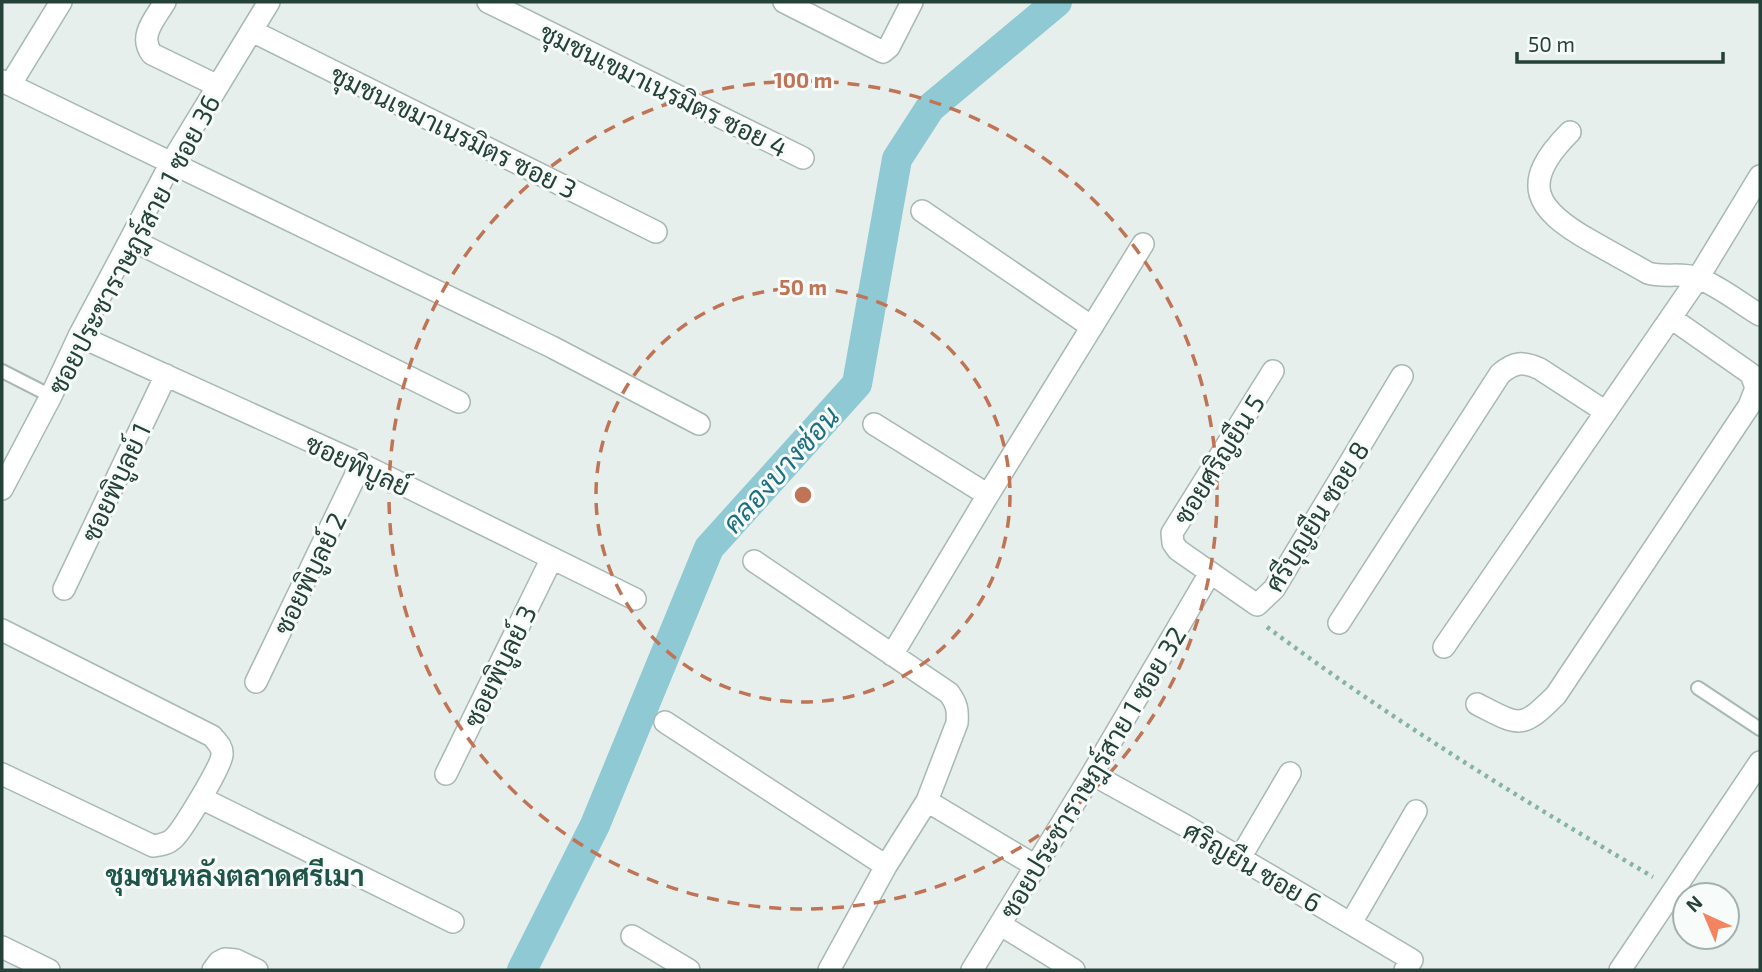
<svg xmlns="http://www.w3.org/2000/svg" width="1762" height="972" font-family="'Exo 2',Sarabun,sans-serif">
	<rect width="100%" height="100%" fill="#e6efeb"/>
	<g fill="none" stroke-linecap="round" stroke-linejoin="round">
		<path stroke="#8ec9d4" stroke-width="30" d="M522,970l73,-145 114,-277 148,-164 40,-225 33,-51 127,-106"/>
		<defs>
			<path id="lane" d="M2,371l49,25
				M1698,688l62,41"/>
			<path id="street" d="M165,2c-10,17 -27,34 -13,52l66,32
				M488,2l315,156
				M784,2l99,50 6,-5 23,-45
				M252,31l404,201
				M2,81l550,266 147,77
				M10,85l51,-83
				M1570,132c-51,51 -36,77 21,109 19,11 38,21 57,32 16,5 33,-1 50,5 21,8 42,25 62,37
				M922,211l170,116
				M132,240l327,162
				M79,336l282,128 274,135
				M1273,371l-101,162 1,10 5,7 79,55 17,-16 128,-213
				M874,424l114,71
				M2,489l49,-93 28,-60 92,-173 98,-161
				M754,561l195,132c8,11 9,17 8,30l-30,78 -41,65 -57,104
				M64,589l102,-214
				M1339,623l161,-249c14,-12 23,-13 40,-5l66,43
				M2,630l210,106c5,6 11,11 10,19 -1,12 -39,74 -48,83 -6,6 -13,7 -21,8l-151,-72
				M1444,647l254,-369 62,-102
				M892,655l96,-160 155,-251
				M256,682l105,-218
				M1477,704c43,22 44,26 79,-9l193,-289 7,-18 -5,-14 -80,-56
				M665,722l221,144
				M446,774l106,-216
				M1092,774l94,52 226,134 -7,10
				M201,798l252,124
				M927,801l107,64
				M1240,858l50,-85
				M1351,923l65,-112
				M1001,925l73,45
				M632,936l57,34
				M2,947l47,23
				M213,970l6,-8 6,-3 11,1 21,10
				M972,970l120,-196 118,-201
				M1620,970l140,-208"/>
		</defs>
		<use href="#lane" stroke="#a8b8b2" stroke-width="16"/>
		<use href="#street" stroke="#a8b8b2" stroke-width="24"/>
		<path stroke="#86b3a5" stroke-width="4.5" stroke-dasharray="3.5 5" stroke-linecap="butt" d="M1267,627c123,92 254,172 386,250"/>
		<use href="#lane" stroke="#fff" stroke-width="12"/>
		<use href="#street" stroke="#fff" stroke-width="21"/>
	</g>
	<g fill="none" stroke="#c07456" stroke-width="3.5" stroke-dasharray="12 9">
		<circle cx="803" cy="495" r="207"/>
		<circle cx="803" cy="495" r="414"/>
	</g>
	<g text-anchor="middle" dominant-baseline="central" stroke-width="6" stroke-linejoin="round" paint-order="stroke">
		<g font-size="26" fill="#24423a" stroke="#f7fbf9">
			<text transform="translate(664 89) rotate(26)">ชุมชนเขมาเนรมิตร ซอย 4</text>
			<text transform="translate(454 131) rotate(26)">ชุมชนเขมาเนรมิตร ซอย 3</text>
			<text transform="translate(133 244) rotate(-62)">ซอยประชาราษฎร์สาย 1 ซอย 36</text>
			<text transform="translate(1218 459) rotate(-58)">ซอยศริญยืน 5</text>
			<text transform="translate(358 464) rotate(25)">ซอยพิบูลย์</text>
			<text transform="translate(115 482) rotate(-65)">ซอยพิบูลย์ 1</text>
			<text transform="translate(1316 516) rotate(-58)">ศรีบุญยืน ซอย 8</text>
			<text transform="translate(309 573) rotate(-64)">ซอยพิบูลย์ 2</text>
			<text transform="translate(499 666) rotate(-64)">ซอยพิบูลย์ 3</text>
			<text transform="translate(1092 772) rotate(-59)">ซอยประชาราษฎร์สาย 1 ซอย 32</text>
			<text transform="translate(1253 866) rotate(30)">ศริญยืน ซอย 6</text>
		</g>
		<g font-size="28" font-style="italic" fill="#1c6f80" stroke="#f7fbf9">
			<text transform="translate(780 469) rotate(-48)">คลองบางซ่อน</text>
		</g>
		<g font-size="28" font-weight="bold" fill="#1f5548" stroke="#f7fbf9">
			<text x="235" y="875">ชุมชนหลังตลาดศรีเมา</text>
		</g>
	</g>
	<circle cx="803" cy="495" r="10" fill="#c07456" stroke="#f7fbf9" stroke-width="3.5"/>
	<g font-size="21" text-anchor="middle" font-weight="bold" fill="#c07456" stroke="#f7fbf9" stroke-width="6" stroke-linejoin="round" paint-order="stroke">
		<text x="803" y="88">100 m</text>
		<text x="803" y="295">50 m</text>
	</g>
	<rect width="1762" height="972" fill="none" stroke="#24423a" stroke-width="7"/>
	<g transform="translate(1706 916) rotate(316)"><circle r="33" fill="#f7fbf9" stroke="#a3b1ad" stroke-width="2"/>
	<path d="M0-5L12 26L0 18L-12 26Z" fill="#f4845f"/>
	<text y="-10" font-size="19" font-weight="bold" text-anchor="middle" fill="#24423a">N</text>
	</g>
	<path d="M1517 52v10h206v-10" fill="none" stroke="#24423a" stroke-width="3.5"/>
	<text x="1528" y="52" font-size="21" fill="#24423a" stroke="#f7fbf9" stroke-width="5" paint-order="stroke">50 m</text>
</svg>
